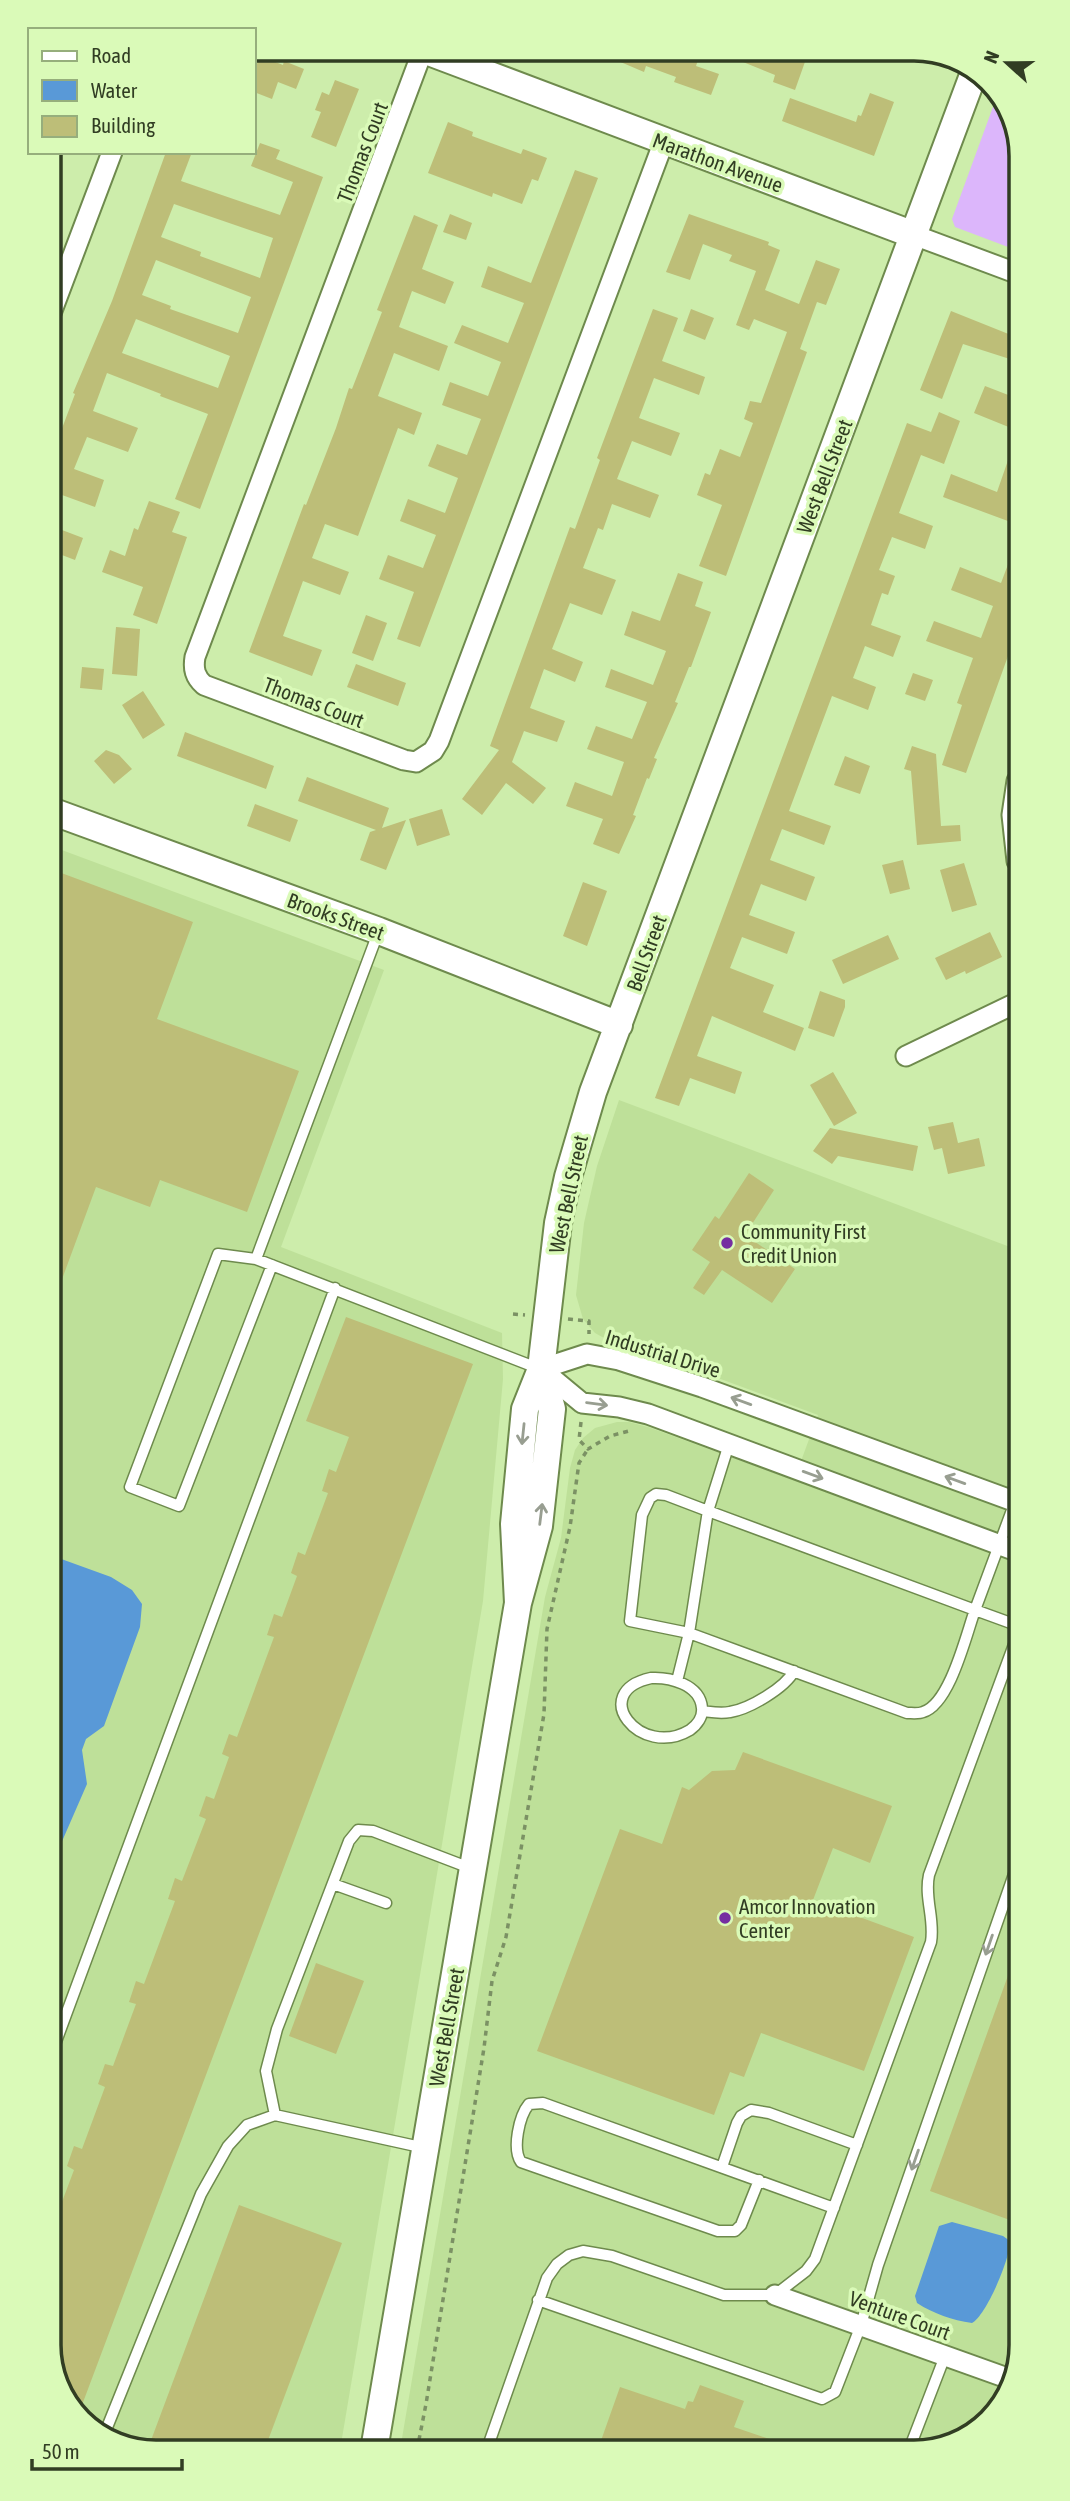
<svg xmlns="http://www.w3.org/2000/svg" width="1070" height="2501" font-family="'Asap Condensed',sans-serif">
	<rect width="100%" height="100%" fill="#cdedab"/>
	<path fill="#bee099" d="M51,846l333,124 -103,277 221,86 1,46 -20,222 -143,849 -191,2 -58,-22 -36,-51z
		M619,1100l399,150 3,1095 -22,65 -51,36 -548,4 145,-853 16,-59 9,-70 5,-18 8,-12 12,-10 22,-6h12l19,5 146,53 24,-65 -119,-44 -84,-27 -20,-11 -12,-14 -7,-24 8,-72 13,-57z"/>
	<path fill="#dcb6fb" d="M997,96l18,26 1,128 -61,-23 -3,-8z"/>
	<path fill="#5999d7" d="M53,1556l58,21 21,13 10,14 -2,23 -36,99 -18,13 -4,11 5,34 -34,78z
		M952,2222l51,14 7,5c1,16 -24,75 -38,82 -20,-3 -38,-9 -55,-20l-2,-7 24,-70z"/>
	<path fill="#bdbe78" fill-rule="evenodd" d="M590,49h95l15,5 -4,12 23,8 -8,21 -37,-13 2,-5 -30,-11 -2,6z
		M711,49h69l26,10 -11,31 -22,-8 2,-7z
		M260,56l23,9 1,-4 20,8 -8,20 -18,-7 -6,17 -18,-7v-20z
		M335,80l24,9 -23,58 -25,-10 10,-25 -6,-2 7,-18 7,3z
		M870,93l24,9 -20,54 -92,-35 8,-23 66,24 2,-7 3,1z
		M448,122l25,10 -1,4 49,18 2,-5 24,9 -9,23 -6,-2 -10,25 -29,-11 -1,4 -64,-24z
		M260,143l20,7 -4,9 47,18 -123,332 -25,-10 33,-85 -48,-18 1,-2 -54,-21 -14,38 45,17 -10,24 -41,-15 -13,32 30,11 -9,27 -33,-12 -12,28v-63l25,-66 -2,-1 39,-92 54,-149h26l-11,29 99,34 13,-33 -42,-16zM174,204l99,34 -13,40 -60,-22 1,-4 -40,-15zM156,260l95,37 -13,36 -68,-24 1,-3 -29,-11zM136,319l94,37 -12,32 -96,-35z
		M575,170l23,8 -178,469 -23,-8 17,-47 -35,-13 9,-24 35,13 13,-33 -36,-14 8,-22 37,14 13,-35 -30,-12 9,-22 30,11 14,-36 -39,-14 8,-23 38,14 13,-34 -47,-19 8,-18 46,18 16,-40 -43,-16 7,-21 43,17z
		M450,214l22,9 -6,17 -23,-8z
		M689,214l80,28 -1,3 12,5 -15,40 34,14 17,-44 24,9 -14,36 -9,-3 -17,47 7,3 -81,224 -27,-10 23,-61 -25,-10 8,-22 5,2 10,-26 20,8 13,-34 -9,-4 6,-18 11,2 26,-71 -33,-13 -5,11 -13,-5 20,-54 -27,-10 3,-6 -29,-11 -13,36 -24,-8z
		M414,215l24,10 -16,44 32,13 -9,22 -33,-13 -13,36 49,19 -9,25 -45,-18 -16,43 44,17 -8,22 -16,-7 -40,108 -33,-12 -13,34 37,14 -9,23 -37,-14 -20,55 39,14 -10,26 -63,-24 55,-148 2,1 30,-77 13,-40 3,1 30,-77 -5,-2z
		M653,309l25,9 -16,43 43,16 -6,18 -45,-17 -15,40 41,15 -9,23 -39,-15 -15,38 42,16 -9,23 -38,-14 -9,26 -5,-2 -15,40 33,12 -14,35 -32,-12 -18,46 31,13 -8,20 -31,-13 -14,39 35,13 -8,21 -33,-11 -12,31 34,26 -13,16 -27,-21 -24,32 -20,-16 37,-49 -9,-4 80,-219 5,2 25,-69 -3,-2z
		M691,309l23,9 -9,22 -22,-9z
		M951,311l65,26v24l-53,-17 -21,55 -22,-9z
		M985,386l31,12v32l-42,-17z
		M939,412l21,9 -16,43 -23,-9 -22,58 34,13 -8,23 -33,-12 -13,33 16,6 -7,19 -6,-2 -11,32 30,11 -8,21 -28,-11 -12,32 23,9 -8,23 -36,-14 -43,115 42,15 -7,19 -42,-16 -12,31 45,17 -9,24 -45,-17 -12,31 46,17 -8,22 -45,-17 -12,31 44,17 -11,27 41,16 -9,23 -83,-35 -15,40 45,16 -7,22 -45,-16 -11,28 -24,-8 252,-675 24,9z
		M1014,443h2v81l-73,-27 8,-23 46,18z
		M149,501l31,11 -8,20 15,5 -30,87 -24,-9 10,-28 -41,-15 8,-22 15,6 9,-28 4,2z
		M62,530l21,8 -8,22 -21,-8z
		M1015,546l2,85 -51,142 -24,-8 20,-60 -5,-2 16,-45 -47,-17 8,-20 47,17 12,-32 -42,-16 9,-23 41,16z
		M678,573l25,9 -8,24 16,6 -20,55h-2l-14,35 3,1 -24,55 3,1 -8,20 -2,-1 -14,37 3,1 -17,38 -26,-10 10,-25 -37,-13 9,-24 37,14 12,-34 -37,-13 9,-23 36,13 15,-37 -42,-15 6,-18 42,16 13,-34 -42,-16 8,-24 28,10z
		M366,615l21,8 -14,38 -21,-8z
		M116,627l24,2 -3,47 -25,-2z
		M356,664l50,19 -8,23 -51,-19z
		M82,667l22,2 -2,21 -22,-2z
		M913,673l20,7 -8,21 -20,-7z
		M143,691l22,34 -22,14 -21,-34z
		M185,732l89,34 -8,23 -89,-33z
		M912,746l24,8 5,72 19,-1 1,16 -44,4 -6,-74 -7,-2z
		M106,750l13,5 13,14 -18,15 -20,-23z
		M845,756l25,10 -10,28 -26,-9z
		M307,777l82,31 -7,20 24,-8 -20,50 -26,-10 10,-28 6,-2 -78,-29z
		M255,804l43,16 -8,22 -43,-16z
		M442,809l8,26 -33,11 -8,-27z
		M903,860l7,29 -20,5 -8,-29z
		M964,863l13,42 -25,7 -12,-42z
		M56,871l137,51 -36,97 142,52 -52,141 -87,-32 -10,27 -54,-20 -42,114 -3,-417z
		M583,882l24,9 -20,55 -24,-10z
		M990,932l12,25 -36,17 -1,-3 -19,9 -11,-22z
		M888,935l11,24 -56,25 -11,-24z
		M820,991l25,9v7l-11,30 -26,-9z
		M833,1072l24,41 -23,13 -24,-41z
		M953,1122l5,21 21,-5 6,28 -37,8 -6,-26 -8,2 -6,-23z
		M830,1128l88,18 -5,25 -75,-15 -6,8 -19,-13z
		M749,1173l25,17 -29,45 50,34 -23,34 -50,-33 -18,25 -11,-7 17,-26 -18,-12 23,-34 4,3z
		M346,1317l127,47 -394,1049 -24,-34 -1,-156 20,-53 -7,-4 7,-20 8,3 23,-62 -7,-3 7,-20 8,2 23,-62 -7,-2 7,-21 8,3 31,-83 -7,-2 7,-21 7,3 24,-62 -7,-3 7,-20 8,3 15,-42 -7,-3 7,-20 8,3 37,-100 -7,-2 7,-21 8,3 15,-41 -6,-3 7,-21 7,3 23,-62 -6,-2 7,-22 7,3 13,-35 -43,-16z
		M743,1752l149,54 -22,57 -37,-15 -20,52 101,37 -50,134 -103,-38 -17,44 -14,-5 -16,43 -177,-64 83,-222 42,15 20,-57 7,3 23,-19 23,-1z
		M1018,1948h2l1,276 -91,-33z
		M316,1963l48,18 -28,73 -47,-18z
		M239,2205l103,38 -78,208 -115,1 -2,-1z
		M700,2385l44,16 -10,26 53,18 -1,3 -188,1 22,-62 65,22 3,-8 5,1z"/>
	<g fill="none" stroke-linecap="round" stroke-linejoin="round">
		<defs>
			<path id="lane" d="M378,933l-122,326 284,110
				M256,1259l-38,-5 -88,233 49,19 93,-241
				M1015,1502l-40,108 44,16
				M651,1678c18,-1 49,6 51,30 1,9 -5,17 -12,22 -50,30 -103,-38 -39,-52z
				M677,1681l12,-48 -59,-12 12,-106 8,-17 6,-4 10,1 42,16 267,99c-9,25 -25,94 -52,102 -4,2 -11,1 -16,1l-218,-80 18,-116 1,-6 21,-67
				M702,1711c9,1 18,3 28,1 19,-3 55,-24 64,-41
				M333,1884l53,19
				M54,2047l281,-759
				M275,2115l-9,-44 11,-42 72,-188 9,-11 15,1 97,37
				M722,2167l15,-44 4,-7 10,-6 18,3 88,32
				M759,2180l-18,45 -6,6h-17l-197,-69c-9,-13 -2,-46 8,-58l14,-1 291,105
				M538,2300l284,99 13,-7 26,-67 17,-60 142,-408
				M104,2435l97,-241 27,-48 19,-21 28,-10 150,33
				M910,2447l35,-91
				M487,2449l60,-171 10,-14 12,-9 14,-4 29,5 112,39h51l31,-24 9,-12 116,-317c4,-23 -7,-44 -2,-67l90,-244"/>
			<path id="street" d="M423,50l-228,607c-2,12 0,20 9,28l200,75 12,2 17,-11 6,-10 225,-600
				M914,235l102,38
				M50,316l62,-164
				M1017,781l-5,34 5,46
				M906,1056l112,-54
				M541,1369l41,34 37,4 29,7 371,138
				M541,1369l46,-15 32,6 83,27 317,116
				M775,2295l235,84"/>
			<path id="secondary" d="M421,49l493,186
				M51,811l328,120 240,94
				M518,1603l-4,-79 11,-115 16,-40 17,-146 10,-46 25,-85 382,-1022
				M374,2450l144,-847 21,-77 13,-117 -11,-40"/>
		</defs>
		<use href="#lane" stroke="#6e8a4d" stroke-width="13"/>
		<use href="#street" stroke="#6e8a4d" stroke-width="23"/>
		<use href="#secondary" stroke="#6e8a4d" stroke-width="30"/>
		<path stroke="#7b9164" stroke-width="3.5" stroke-dasharray="5 5" stroke-linecap="butt" d="M513,1314l12,1
			M568,1319l21,2v13
			M581,1422l-2,18 9,9 22,-13 19,-5
			M417,2450l9,-46 58,-356 8,-67 14,-44 38,-223 3,-85 23,-102 9,-64 9,-14"/>
		<use href="#lane" stroke="#fff" stroke-width="10"/>
		<use href="#street" stroke="#fff" stroke-width="19"/>
		<use href="#secondary" stroke="#fff" stroke-width="26"/>
	</g>
	<defs><path id="oneway-shaft" d="M-6 0H5M1.5-3L5.5 0L1.5 3" fill="none" stroke-width="1.6" stroke-linecap="round" stroke-linejoin="round" transform="scale(1.75)"/></defs>
	<g stroke="#989e91">
		<use href="#oneway-shaft" transform="translate(741 1401) rotate(-160)"/>
		<use href="#oneway-shaft" transform="translate(597 1404) rotate(7)"/>
		<use href="#oneway-shaft" transform="translate(523 1434) rotate(96)"/>
		<use href="#oneway-shaft" transform="translate(813 1475) rotate(20)"/>
		<use href="#oneway-shaft" transform="translate(955 1480) rotate(-160)"/>
		<use href="#oneway-shaft" transform="translate(541 1514) rotate(-83)"/>
		<use href="#oneway-shaft" transform="translate(989 1945) rotate(109)"/>
		<use href="#oneway-shaft" transform="translate(915 2160) rotate(109)"/>
	</g>
	<g fill="#752ea1" stroke="#dafab8" stroke-width="2.5">
		<circle cx="727" cy="1243" r="7"/>
		<circle cx="725" cy="1918" r="7"/>
	</g>
	<g text-anchor="middle" dominant-baseline="central" stroke-width="7" stroke-linejoin="round" paint-order="stroke">
		<g font-size="21" fill="#313d23" stroke="#dafab8">
			<text transform="translate(362 152) rotate(-69)">Thomas Court</text>
			<text transform="translate(718 162) rotate(20)">Marathon Avenue</text>
			<text transform="translate(824 476) rotate(-69)">West Bell Street</text>
			<text transform="translate(314 702) rotate(21)">Thomas Court</text>
			<text transform="translate(336 916) rotate(20)">Brooks Street</text>
			<text transform="translate(646 953) rotate(-70)">Bell Street</text>
			<text transform="translate(568 1194) rotate(-78)">West Bell Street</text>
			<text transform="translate(663 1353) rotate(17)">Industrial Drive</text>
			<text transform="translate(446 2027) rotate(-80)">West Bell Street</text>
			<text transform="translate(900 2315) rotate(20)">Venture Court</text>
		</g>
		<g font-size="21" fill="#313d23" stroke="#dafab8" text-anchor="start">
			<text x="741" y="1231">Community First<tspan x="741" dy="24">Credit Union</tspan></text>
			<text x="739" y="1906">Amcor Innovation<tspan x="739" dy="24">Center</tspan></text>
		</g>
	</g>
	<path d="M0 0H1070V2501H0ZM156 61H914A95 95 0 0 1 1009 156V2345A95 95 0 0 1 914 2440H156A95 95 0 0 1 61 2345V156A95 95 0 0 1 156 61Z" fill="#dafab8" fill-rule="evenodd"/>
	<path fill="none" stroke="#313d23" stroke-width="3.5" d="M156 61H914A95 95 0 0 1 1009 156V2345A95 95 0 0 1 914 2440H156A95 95 0 0 1 61 2345V156A95 95 0 0 1 156 61Z"/>
	<rect x="28" y="28" width="228" height="126" fill="#dafab8" stroke="#96ae7c" stroke-width="2"/>
	<rect x="42" y="51" width="35" height="10" fill="#ffffff" stroke="#96ae7c" stroke-width="2"/>
	<text x="91" y="63" font-size="21" fill="#313d23">Road</text>
	<rect x="42" y="80" width="35" height="21" fill="#5999d7" stroke="#96ae7c" stroke-width="2"/>
	<text x="91" y="98" font-size="21" fill="#313d23">Water</text>
	<rect x="42" y="116" width="35" height="21" fill="#bdbe78" stroke="#96ae7c" stroke-width="2"/>
	<text x="91" y="133" font-size="21" fill="#313d23">Building</text>
	<g transform="translate(1007 63) rotate(291)" stroke="#dafab8" stroke-width="5" paint-order="stroke">
	<path d="M0-5L12 26L0 18L-12 26Z" fill="#313d23"/>
	<text y="-10" font-size="19" font-weight="bold" text-anchor="middle" fill="#313d23">N</text>
	</g>
	<path d="M32 2459v10h150v-10" fill="none" stroke="#313d23" stroke-width="3.5"/>
	<text x="42" y="2459" font-size="21" fill="#313d23" stroke="#dafab8" stroke-width="5" paint-order="stroke">50 m</text>
</svg>
